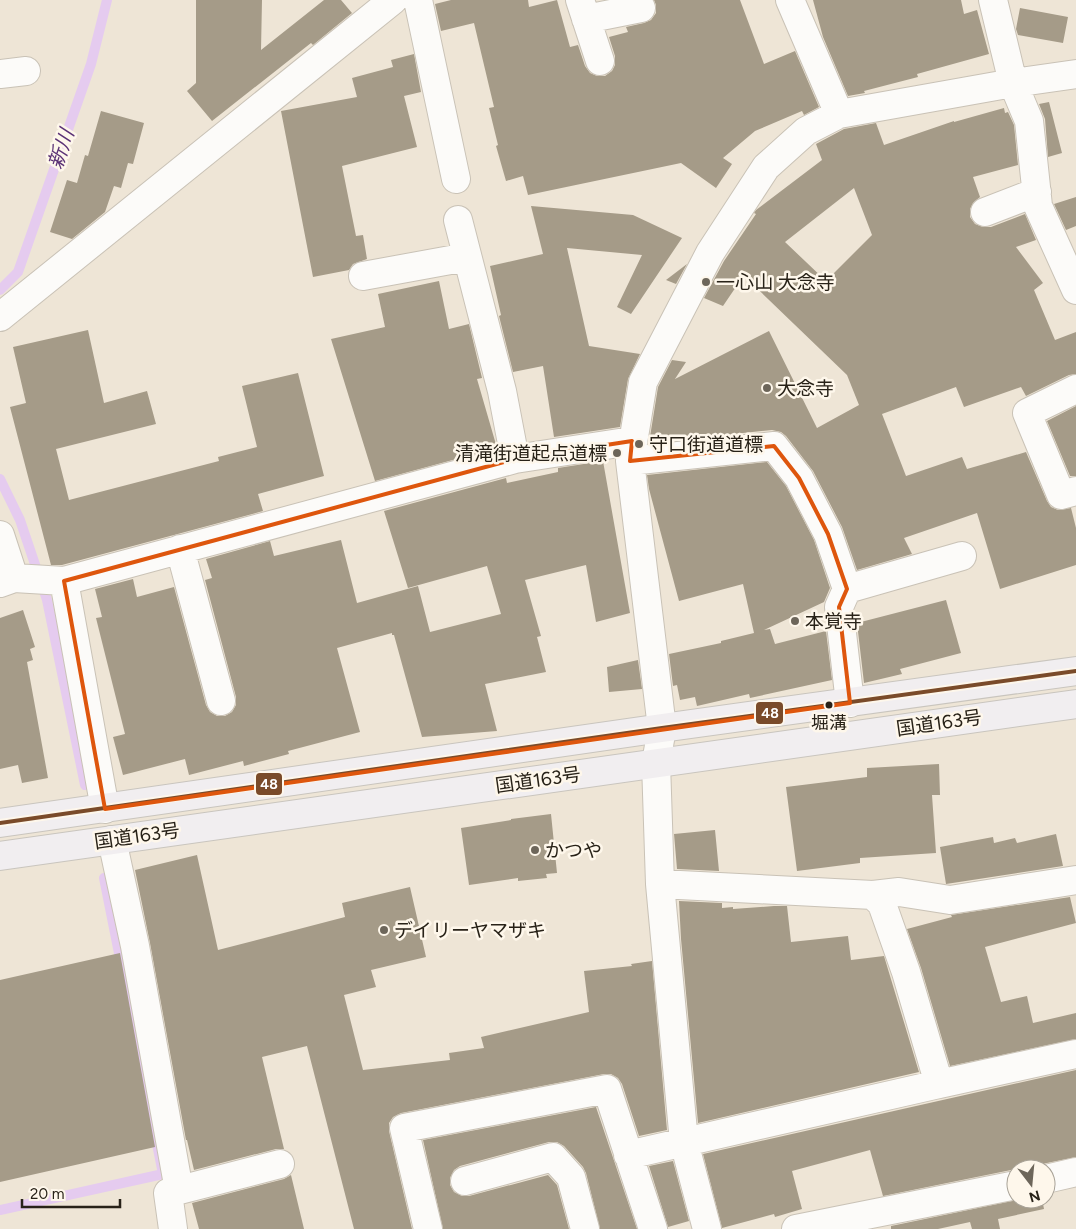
<svg xmlns="http://www.w3.org/2000/svg" width="1076" height="1229" font-family="Figtree,'Noto Sans JP',sans-serif">
	<rect width="100%" height="100%" fill="#eee5d6"/>
	<g fill="none" stroke-linecap="round" stroke-linejoin="round">
		<path stroke="#e5cbef" stroke-width="10" d="M0,290l18,-18 73,-208 16,-64
			M0,479l20,41 27,80 38,185
			M0,1210l163,-36 -59,-296"/>
	</g>
	<path fill="#a59b88" fill-rule="evenodd" d="M196,0h66l-1,50 63,-50h17l11,13 -39,32 -2,-2 -99,78 -25,-30 9,-8z
		M451,0h77l1,7 28,-7 13,47 8,-2 7,21 5,7 7,3h8l7,-5 3,-6v-9l-6,-19 19,-5 -2,-5 18,-4 7,-3 5,-7v-8l-2,-5h86l24,64 31,-13 24,56 -15,8 -2,-4 -47,20 -32,27 9,6 -16,24 -35,-25 -153,32 -5,-19 -17,5 -10,-35 2,-1 -9,-37 5,-1 -20,-84 -33,8 -6,-27z
		M813,0h148l3,14 13,-4 12,44 -72,20 1,3 -54,14 1,2 -17,3 -25,-59z
		M1020,8l48,9 -5,26 -45,-8 -2,-6z
		M414,54l7,38 -17,4 13,51 -75,19 14,70 7,-1 4,24 -14,5 -4,6 -36,7 -32,-166 76,-14 -5,-19 41,-11 -2,-7z
		M1049,102l13,51 -14,4 -3,-38 -6,-15z
		M1004,108l1,5 3,-1 6,13 4,40 -45,12 7,20 -7,6 -3,6v8l5,7 8,3h8l34,-13 11,26 -20,7 27,36 -9,7 21,50 21,-8v42l-7,1 -43,21 -5,-9 -57,20 -8,-20 -74,27 24,62 56,-19 5,12 59,-17 21,49 4,6 7,3 13,-2 5,20v37l-76,24 -23,-76 -73,25 8,16 -55,16 -15,-43 -29,-56 -27,-35 -5,-4 -9,-2 -123,13 9,-56 14,-27 14,2 -11,17 94,-48 48,97 42,-23 -12,-30 -107,-103 2,6 -19,28 -19,-8 20,-37 32,-47 -2,-1 2,-3 66,-50 -6,-16 28,-15 32,-6 8,22 70,-24v1zM854,188l18,47 -46,46 -41,-39z
		M101,111l43,12 -11,41 -5,-1 -7,25 -7,-2 -9,26 -33,27 -22,-7 17,-52 10,3 8,-28 3,1z
		M1076,197v29l-10,4 -12,-26z
		M531,206l102,9 49,23 -51,76 -14,-7 25,-52 -75,-7 22,98 51,8 -12,25 -8,48 -66,10 -11,-71 -30,6 -14,-56 2,-1 -11,-49 53,-12z
		M687,264l-11,20 -10,-4z
		M439,281l10,48 20,-5 13,54 -5,1 20,69 -122,33 -44,-142 54,-12 -7,-33z
		M88,330l16,73 43,-12 9,33 -100,25 13,51 150,-39 -1,-4 39,-10 -15,-61 56,-13 26,103 -66,18 5,17 -201,54h-11l-41,-158 16,-4 -13,-56z
		M1076,406v70h-6l-23,-55z
		M603,461l27,152 -34,9 -10,-57 -61,15 16,56 -4,1 9,35 -61,12 12,47 -75,6 -28,-102h-2v-2l-55,15 23,84 -72,19 1,3 -45,12 -1,-5 -54,14 -4,-16 -62,16 -10,-38 12,-3 -29,-116 6,-1 -7,-28 38,-10 4,18 37,-10 32,118 4,7 7,4h8l7,-4 4,-7v-8l-31,-117 7,-2 -6,-19 64,-18 4,15 67,-16 16,63 61,-17 12,46 71,-18 -14,-48 -79,22 -24,-77 122,-33 1,5 51,-11v-4z
		M767,462l19,24 28,54 16,48 -6,14 -60,28 6,-1 5,15 51,-13 6,49 -82,18 -1,-4 -52,12 -2,-9 -15,3 -3,-15 -4,1 -4,-32 52,-11v-2l33,-8 -11,-49 -64,17 -30,-112 -2,-14z
		M946,600l15,53 -61,16 2,5 -38,9 -7,-60z
		M23,610l12,37 -5,2 3,11 -6,2 21,116 -26,5 -4,-18 -18,4v-151z
		M638,660l4,29 -33,3 -2,-25z
		M939,764l1,31h-8l4,58 -76,5v5l-63,8 -11,-84 81,-10v-9z
		M551,814l6,59 -11,1 1,4 -29,3v-3l-49,7 -8,-57 50,-8v-1z
		M715,830l4,41 -42,-2 -3,-35z
		M1056,834l7,32 -117,18 -6,-37 53,-10 1,6 21,-5 2,5z
		M197,855l21,95 127,-33 -3,-14 68,-16 16,70 -55,13 5,17 -32,8 19,75 87,-10 -1,-7 35,-5 -3,-11 108,-25 -5,-41 48,-5 -1,-2 21,-3 15,169 -28,6 -17,-52 -4,-6 -7,-4h-7l-203,39 -8,4 -4,6v8l23,98h-58l-47,-183 -45,11 22,92h-8l-82,21 -7,-30h-1l-36,-197 -15,-73z
		M1070,897l6,26 -91,24 16,55 26,-6 6,27 43,-10v26l-126,27 -29,-98 -14,-39 45,-12 -1,-2z
		M679,901l43,2v5l11,-1v2l41,-3h13l4,36 57,-6 3,24 33,-4 35,116 -221,51 -17,-184z
		M120,953l35,194 -155,35v-202z
		M1076,1070v87l-34,7 -8,5h-18l-133,27 -13,-46 -78,21 10,38 -27,8 -1,-3 -52,14 -19,-74z
		M596,1107l41,122h-37l-14,-56 -3,-6 -19,-21 -7,-4h-8l-89,24 -6,4 -4,8v7l4,7 8,4h7l79,-21 9,10 12,44h-126l-20,-89z
		M673,1161l16,60 -21,6 -19,-61z
		M291,1175l13,54h-105l-7,-26 92,-24z
		M1022,1199h20l2,10 -46,10 2,10h-28l-2,-7 -32,7h-47v-3z"/>
	<g fill="none" stroke-linecap="round" stroke-linejoin="round">
		<defs>
			<path id="minor" d="M418,0l38,179
				M580,0l20,61
				M790,0l49,114
				M586,19l55,-11
				M0,74l26,-3
				M1076,74l-63,9 16,38 9,85 38,84
				M985,212l52,-20
				M458,220l44,171 13,68
				M363,276l104,-19
				M0,317l393,-317
				M1076,389l-49,24 34,82 15,-4
				M630,461l144,-15 25,32 29,56 19,55 115,-33
				M0,535l14,43
				M180,549l41,152
				M64,581l41,228
				M0,583l14,-5 50,3 451,-122 117,-18
				M847,589l-8,18 11,96
				M112,840l23,106 44,244
				M660,884l213,11 9,9 24,68 33,112 137,-30
				M873,895l26,-3 51,8 126,-20
				M628,1155l311,-71
				M1046,1179l30,-7
				M465,1181l88,-24 18,20 14,52
				M173,1229l-5,-36 112,-29
				M428,1229l-24,-101 203,-39 46,140
				M707,1229l-23,-87 -24,-258 -4,-121 6,-35 -32,-267 13,-79 67,-129 56,-86 40,-36 33,-17 174,-31 -20,-83
				M796,1229l220,-44"/>
			<path id="highway" d="M0,823l662,-95 414,-57
				M0,856l1076,-152"/>
		</defs>
		<use href="#minor" stroke="#c9c2b6" stroke-width="30"/>
		<use href="#highway" stroke="#c9c5be" stroke-width="30"/>
		<use href="#minor" stroke="#fcfbf9" stroke-width="28"/>
		<use href="#highway" stroke="#f1eef0" stroke-width="28"/>
		<defs>
			<path id="bus-1" d="M0,823l662,-95 414,-57"/>
		</defs>
		<use href="#bus-1" stroke="#fef7eb" stroke-width="8"/>
		<use href="#bus-1" stroke="#7a4b2a" stroke-width="4"/>
	</g>
	<path fill="none" stroke="#de560d" stroke-width="4" stroke-linejoin="round" d="M632,441l-2,20 144,-15 25,32 29,56 19,55 -8,18 11,96 -745,106 -41,-228 451,-122z"/>
	<g fill="#6d665a" stroke="#fef7eb" stroke-width="2">
		<circle cx="706" cy="282" r="5"/>
		<circle cx="767" cy="388" r="5"/>
		<circle cx="639" cy="444" r="5"/>
		<circle cx="617" cy="453" r="5"/>
		<circle cx="795" cy="621" r="5"/>
		<circle cx="535" cy="850" r="5"/>
		<circle cx="384" cy="930" r="5"/>
	</g>
	<circle fill="#282218" stroke="#fef7eb" stroke-width="2" cx="829" cy="705" r="4.5"/>
	<g text-anchor="middle" dominant-baseline="central" stroke-width="5" stroke-linejoin="round" paint-order="stroke">
		<g font-size="18" fill="#282218" stroke="#fef7eb">
			<text x="829" y="723">堀溝</text>
		</g>
		<g font-size="19" fill="#282218" stroke="#fef7eb" text-anchor="start">
			<text x="716" y="282">一心山 大念寺</text>
			<text x="777" y="388">大念寺</text>
			<text x="649" y="444">守口街道道標</text>
			<text x="607" y="453" text-anchor="end">清滝街道起点道標</text>
			<text x="805" y="621">本覚寺</text>
			<text x="545" y="850">かつや</text>
			<text x="394" y="930">デイリーヤマザキ</text>
		</g>
		<g font-size="19" fill="#282218" stroke="#fef7eb">
			<text transform="translate(939 723) rotate(-8)">国道163号</text>
			<text transform="translate(538 780) rotate(-8)">国道163号</text>
			<text transform="translate(137 836) rotate(-8)">国道163号</text>
		</g>
		<g font-size="20" font-style="italic" fill="#5b3276" stroke="#fef7eb">
			<text transform="translate(61 149) rotate(-71)">新川</text>
		</g>
	</g>
	<g stroke="#fef7eb" stroke-width="2">
		<rect x="755" y="701" width="29" height="24" rx="5" fill="#7a4b2a"/>
		<rect x="255" y="772" width="28" height="24" rx="5" fill="#7a4b2a"/>
	</g>
	<g font-size="14" text-anchor="middle" font-weight="bold" fill="#fff">
		<text x="770" y="718">48</text>
		<text x="269" y="789">48</text>
	</g>
	<g transform="translate(1031 1184) rotate(164)"><circle r="24" fill="#fef7eb" stroke="#a8a297"/>
	<path d="M0-4L9 19L0 12L-9 19Z" fill="#6d665a"/>
	<text y="-8" font-size="14" font-weight="bold" text-anchor="middle" fill="#282218">N</text>
	</g>
	<path d="M22 1199v8h98v-8" fill="none" stroke="#282218" stroke-width="2.5"/>
	<text x="30" y="1199" font-size="15" fill="#282218" stroke="#fef7eb" stroke-width="4" paint-order="stroke">20 m</text>
</svg>
